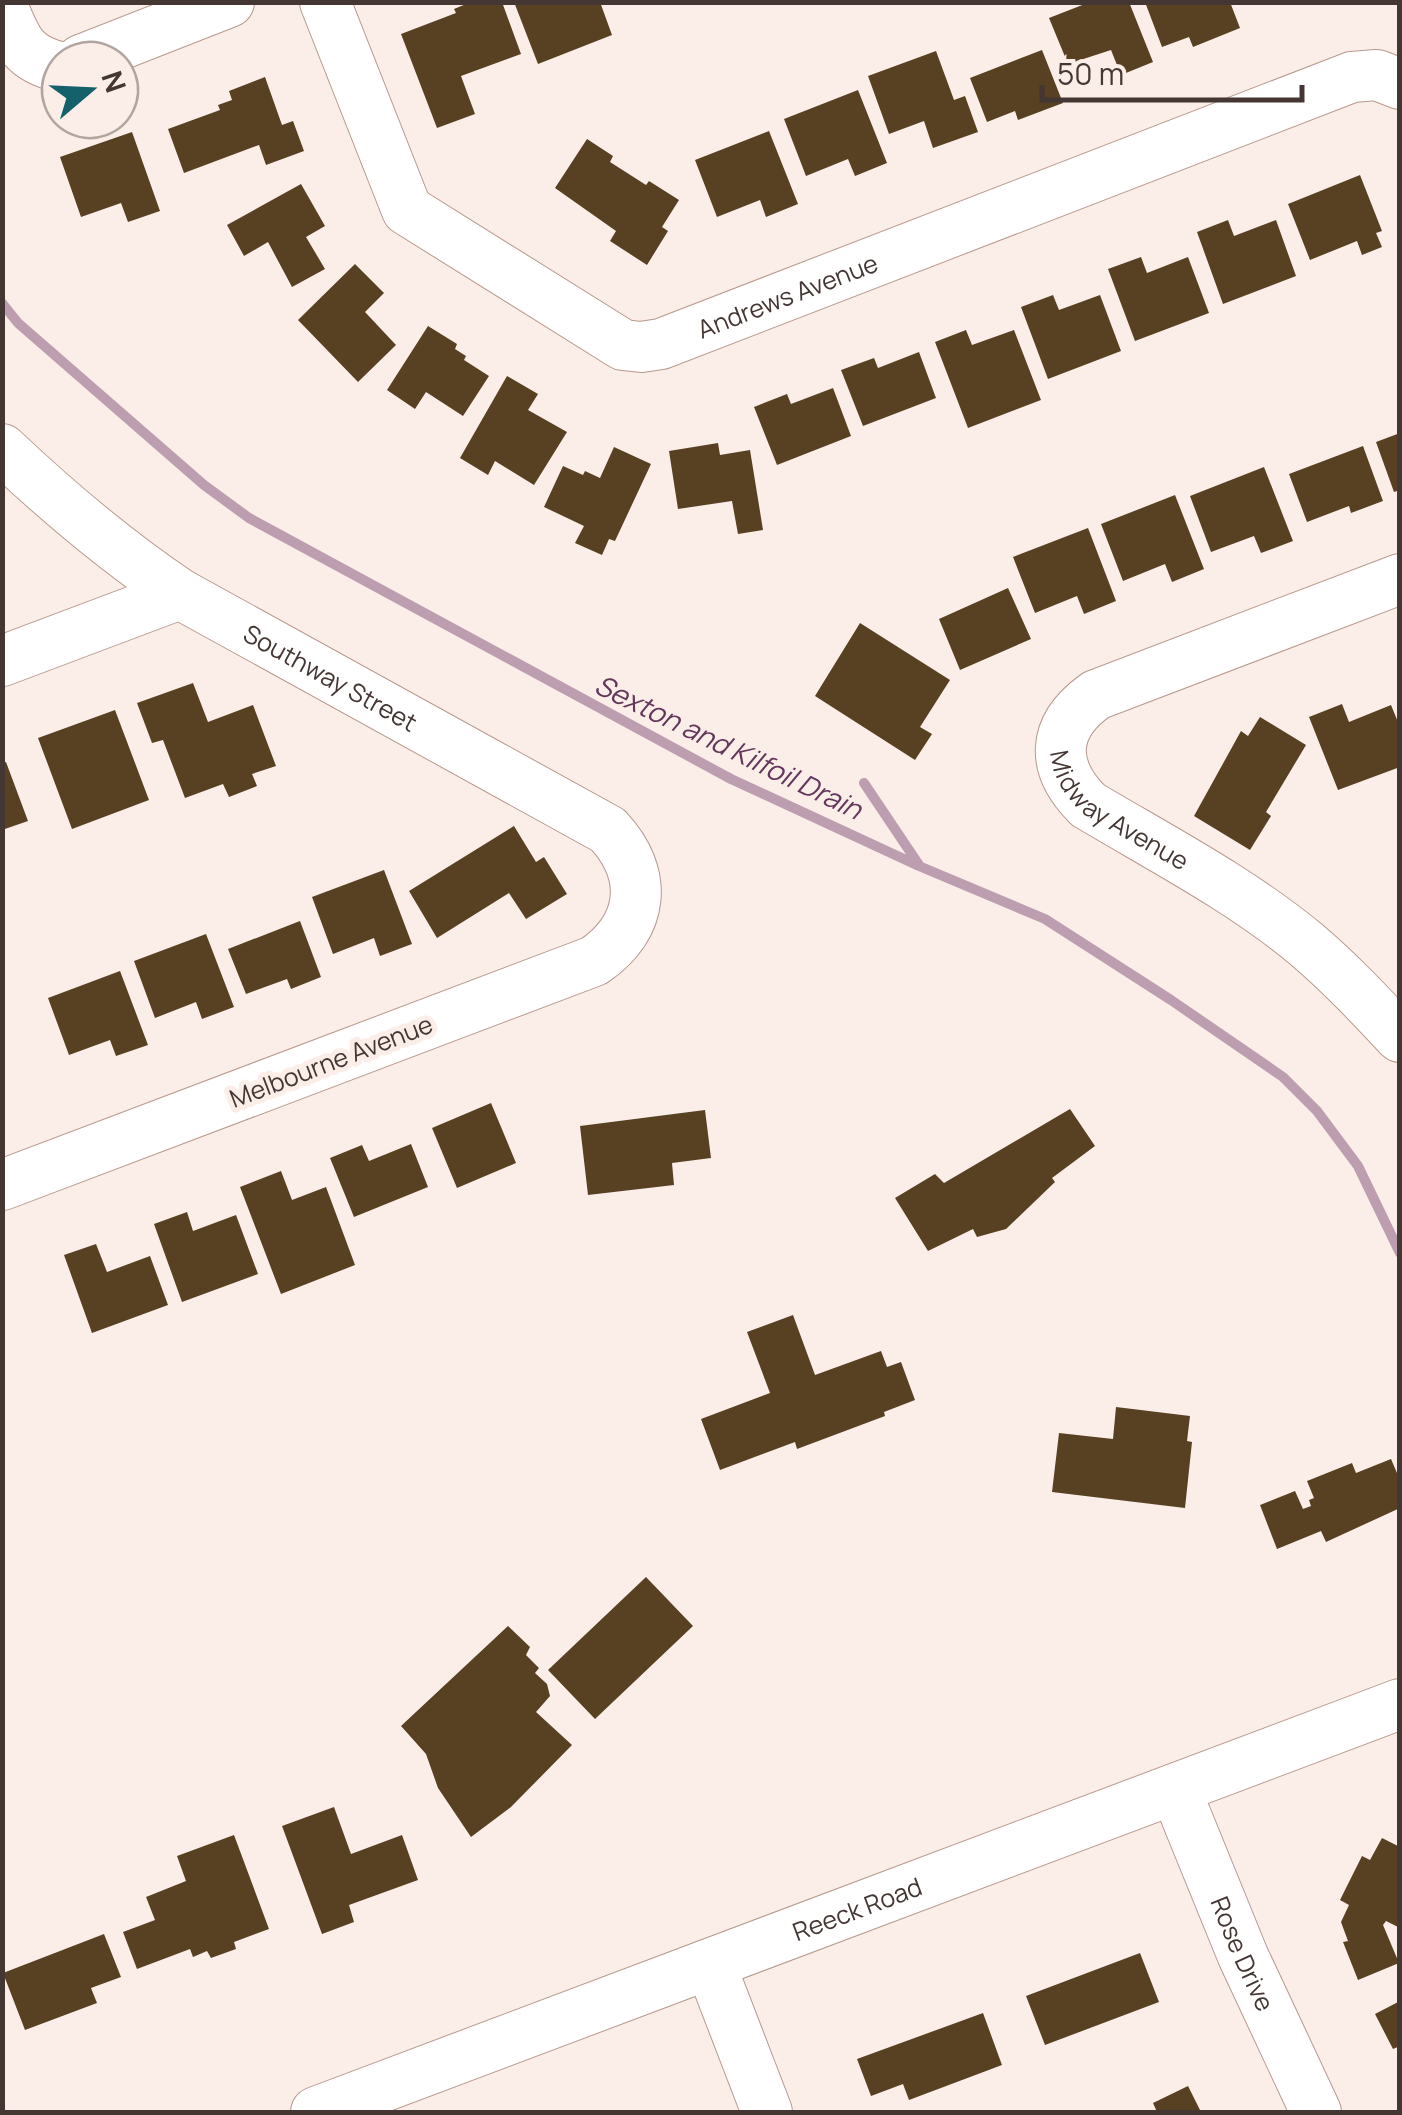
<svg xmlns="http://www.w3.org/2000/svg" width="1402" height="2115" font-family="Manrope,sans-serif">
	<rect width="100%" height="100%" fill="#fbeee9"/>
	<g fill="none" stroke-linecap="round" stroke-linejoin="round">
		<path stroke="#bc9eb0" stroke-width="10" d="M2,303l16,20 186,162 45,33 482,261 188,87 126,53 126,81 112,77 34,34 41,55 42,87
			M864,783l55,82"/>
	</g>
	<path fill="#574122" d="M471,2h31l19,52 -60,22 14,38 -38,14 -36,-94 55,-21 -2,-4z
		M514,2h86l12,33 -74,29z
		M1090,2h39l24,60 -32,13 -10,-25 -43,14 -19,-46z
		M1145,2h85l10,26 -47,19 -4,-10 -27,10z
		M1042,50l21,53 -45,17 -3,-9 -28,11 -17,-44z
		M936,51l18,49 11,-4 13,36 -45,16 -9,-27 -35,13 -21,-58z
		M265,77l17,48 11,-4 11,30 -38,14 -7,-20 -75,28 -16,-44 52,-19 -2,-5 14,-5 -3,-9z
		M858,90l29,73 -32,13 -7,-17 -42,17 -22,-57z
		M769,131l29,73 -32,13 -6,-17 -43,17 -22,-57z
		M132,132l28,79 -32,11 -7,-19 -40,14 -21,-60z
		M587,139l26,17 -3,6 36,23 3,-4 30,19 -17,27 6,4 -21,34 -37,-24 6,-10 -61,-43z
		M1360,175l22,56 -6,2 6,14 -20,8 -5,-14 -47,19 -22,-56z
		M301,184l24,42 -19,11 19,32 -33,18 -24,-45 -24,14 -17,-31z
		M1228,220l6,16 42,-16 20,56 -73,28 -26,-72z
		M1141,257l6,16 41,-16 21,56 -74,28 -27,-72z
		M355,264l29,29 -19,19 31,33 -38,37 -60,-62z
		M1053,295l6,15 41,-15 21,56 -73,28 -27,-72z
		M428,326l29,18 -2,5 11,7 -2,4 25,16 -26,40 -37,-24 -11,17 -28,-19z
		M966,330l6,15 42,-15 27,70 -73,28 -33,-86z
		M919,352l17,46 -73,28 -22,-56 33,-12 4,10z
		M507,376l31,18 -10,16 39,22 -33,53 -39,-24 -7,14 -28,-17z
		M833,388l18,48 -74,29 -23,-58 33,-13 4,10z
		M1400,433v57l-6,2 -18,-50z
		M718,443l2,12 30,-5 13,80 -25,4 -6,-33 -54,8 -9,-58z
		M1363,446l20,55 -32,12 -2,-7 -42,16 -18,-48z
		M614,447l37,17 -36,77 -6,-2 -7,16 -27,-12 9,-17 -40,-19 19,-41 20,9 2,-4 15,7z
		M1264,467l29,74 -32,12 -7,-17 -43,16 -21,-56z
		M1175,495l29,74 -32,13 -7,-18 -42,17 -22,-57z
		M1088,528l28,73 -32,13 -7,-18 -42,17 -22,-56z
		M1008,588l23,51 -71,31 -21,-51z
		M860,623l90,57 -30,47 12,7 -17,26 -100,-64z
		M193,683l15,39 45,-17 23,61 -24,8 5,12 -28,11 -6,-13 -38,14 -22,-58 -11,3 -15,-40z
		M1342,704l7,18 42,-17 9,22v40l-62,23 -29,-73z
		M115,710l34,90 -77,29 -34,-91z
		M1260,717l46,28 -40,67 5,4 -21,34 -56,-34 47,-85 7,5z
		M6,762l22,59 -26,9v-67z
		M514,826l22,36 8,-5 23,37 -41,25 -17,-26 -72,45 -28,-47z
		M384,870l28,74 -32,12 -6,-18 -41,16 -21,-57z
		M300,921l21,56 -30,12 -4,-10 -41,15 -18,-45z
		M206,934l28,73 -32,12 -6,-17 -41,16 -21,-57z
		M120,971l28,74 -32,11 -6,-16 -41,15 -21,-57z
		M491,1103l25,60 -59,25 -25,-60z
		M1070,1109l25,37 -43,32 3,4 -49,47 -29,8 -4,-8 -45,22 -33,-53 40,-24 9,9z
		M705,1110l6,48 -39,5 2,22 -86,10 -8,-69z
		M411,1144l17,43 -74,30 -24,-59 32,-13 7,16z
		M281,1171l11,29 34,-13 29,78 -74,29 -41,-107z
		M187,1212l6,19 43,-16 22,59 -76,28 -28,-78z
		M96,1244l11,28 43,-16 18,49 -76,28 -28,-78z
		M793,1315l22,60 66,-24 6,16 14,-5 14,38 -31,12 1,4 -88,33 -2,-7 -75,28 -19,-51 69,-26 -23,-61z
		M1116,1407l74,9 -3,25 5,1 -7,66 -133,-16 7,-59 54,6z
		M1391,1459l9,21v28l-74,34 -5,-11 -44,18 -17,-44 35,-14 8,18 8,-3 -2,-6 5,-2 -7,-17 45,-18 4,10z
		M646,1577l47,49 -98,93 -47,-49z
		M508,1626l22,21 -4,8 13,13 -4,5 12,11 3,12 -14,16 36,33 -61,62 -40,30 -33,-49 -12,-34 -25,-28z
		M334,1807l17,47 51,-19 16,45 -69,25 5,17 -32,12 -40,-108z
		M234,1835l35,94 -35,13 2,7 -25,9 -4,-7 -14,6 -3,-8 -53,20 -14,-37 32,-12 -9,-23 40,-16 -9,-25z
		M1382,1838l18,9v81l-14,-7 -3,4 16,38 -41,17 -15,-38 5,-1 -7,-19 8,-17 -9,-5 22,-44 8,4z
		M104,1934l17,43 -30,11 6,15 -72,27 -22,-57z
		M1140,1953l19,49 -114,43 -19,-49z
		M1400,2001v45l-7,3 -18,-35z
		M983,2013l19,52 -93,35 -6,-16 -32,12 -14,-37z
		M1188,2086l13,26h-44l-4,-9z"/>
	<g fill="none" stroke-linecap="round" stroke-linejoin="round">
		<defs>
			<g id="minor">
				<path id="s1" d="M325,2l82,208 216,135 18,2 20,-3 691,-267 25,-2 23,9"/>
				<path d="M2,5c14,34 19,53 58,62"/>
				<path d="M81,60l148,-58"/>
				<path id="s2" d="M2,449c57,54 114,102 178,145l428,236c41,44 37,96 -14,131l-592,224"/>
				<path id="s3" d="M1400,579l-304,116c-45,32 -46,72 -8,110 74,44 153,85 219,140 34,29 63,60 93,92"/>
				<path d="M2,661l178,-67"/>
				<path id="s4" d="M1175,1789l68,167 73,156"/>
				<path d="M710,1964l57,148"/>
				<path id="s5" d="M316,2112l1084,-408"/>
			</g>
		</defs>
		<use href="#minor" stroke="#b7998d" stroke-width="52"/>
		<use href="#minor" stroke="#fff" stroke-width="50"/>
	</g>
	<g text-anchor="middle" dominant-baseline="central" stroke-width="10" stroke-linejoin="round" paint-order="stroke">
		<g font-size="25" fill="#443733" stroke="#fbeee9">
			<text stroke="none"><textPath href="#s1" startOffset="652">Andrews Avenue</textPath></text>
			<text stroke="none"><textPath href="#s2" startOffset="402">Southway Street</textPath></text>
			<text stroke="none"><textPath href="#s3" startOffset="482">Midway Avenue</textPath></text>
			<text transform="translate(331 1061) rotate(-21)">Melbourne Avenue</text>
			<text stroke="none"><textPath href="#s5" startOffset="578">Reeck Road</textPath></text>
			<text stroke="none"><textPath href="#s4" startOffset="178">Rose Drive</textPath></text>
		</g>
		<g font-size="28" font-style="italic" fill="#64365b" stroke="#fbeee9">
			<text transform="translate(729 746) rotate(26)">Sexton and Kilfoil Drain</text>
		</g>
	</g>
	<rect width="1402" height="2115" fill="none" stroke="#443733" stroke-width="10"/>
	<g transform="translate(90 90) rotate(71)"><circle r="48" fill="#fbeee9" stroke="#b2a5a0" stroke-width="2.5"/>
	<path d="M0-8L18 38L0 25L-18 38Z" fill="#14616c"/>
	<text y="-15" font-size="28" font-weight="bold" text-anchor="middle" fill="#443733">N</text>
	</g>
	<path d="M1042 85v15h260v-15" fill="none" stroke="#443733" stroke-width="5"/>
	<text x="1057" y="85" font-size="30" fill="#443733" stroke="#fbeee9" stroke-width="8" paint-order="stroke">50 m</text>
</svg>
